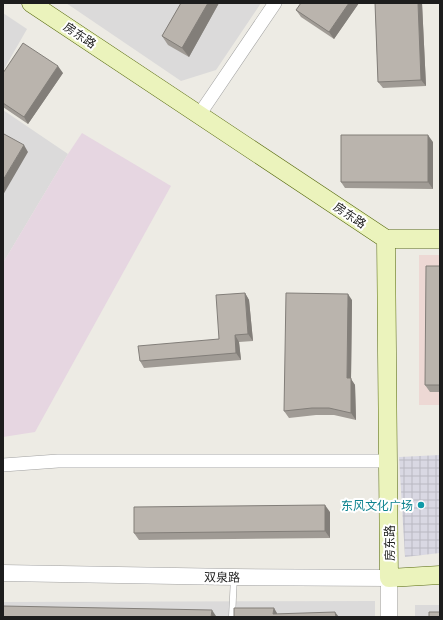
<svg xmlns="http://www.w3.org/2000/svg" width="443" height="620" font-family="Mulish,'Noto Sans SC',sans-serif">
	<defs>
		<pattern id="plaza-grid" width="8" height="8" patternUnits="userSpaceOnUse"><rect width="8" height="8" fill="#d9d8e3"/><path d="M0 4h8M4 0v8" fill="none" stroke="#bab9c2"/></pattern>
	</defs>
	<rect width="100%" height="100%" fill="#edebe4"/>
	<path fill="#dbdada" d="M66,3h195l-45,67 -35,11z
		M3,13l24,16 -24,42z
		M3,110l65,44 -65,109z
		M375,601v16h-372v-15z
		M415,605h25v12h-25z"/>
	<path fill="#edd8d4" d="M419,255h21v150h-21z"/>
	<path fill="#e6d6e1" d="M82,133l89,53 -136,246 -32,5v-174l65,-109z"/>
	<path fill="url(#plaza-grid)" d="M440,455v98l-35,4 -6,-100z"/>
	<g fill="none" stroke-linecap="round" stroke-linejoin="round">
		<defs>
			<path id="service" d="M232,617l2,-40"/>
			<path id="minor" d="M199,115l76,-112
				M3,465l55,-4h330"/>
			<path id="tertiary" d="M3,573l231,4 155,1v39"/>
			<path id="secondary" d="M31,3l355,236
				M386,239l3,339 51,-3
				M386,239h54"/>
		</defs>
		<use href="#service" stroke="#a1a1a1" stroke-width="7"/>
		<use href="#minor" stroke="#a1a1a1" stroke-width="14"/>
		<use href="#tertiary" stroke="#a1a1a1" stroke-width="17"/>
		<use href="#secondary" stroke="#576a0e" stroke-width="19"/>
		<use href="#service" stroke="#fff" stroke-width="6"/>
		<use href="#minor" stroke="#fff" stroke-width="13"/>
		<use href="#tertiary" stroke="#fff" stroke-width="16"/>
		<use href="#secondary" stroke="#ebf3bc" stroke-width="18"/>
	</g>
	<path fill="#a09b95" d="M181,3h38l-30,54 -21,-12 -6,-9z
		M359,3l-25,36 -33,-22 -5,-7z
		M375,3h47l4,83 -43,2 -5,-6z
		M3,73h60l-35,51 -25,-17z
		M433,142v47l-88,-1 -4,-6z
		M440,266v126h-10l-5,-7z
		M245,293l4,7 4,41 -14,1 2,18 -97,8 -4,-7 79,-22z
		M352,300l-1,79 4,6 1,35 -22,-5h-18l-27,3 -5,-7z
		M330,512v26l-191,2 -5,-7z"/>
	<path fill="#827e79" d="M208,3h11l-30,54 -7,-9z
		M349,3h10l-25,36 -5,-7z
		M418,3h4l4,83 -5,-6z
		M58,66l5,7 -35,51 -4,-7z
		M428,135l5,7v47l-5,-7z
		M24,145l4,7 -25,43v-15z
		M245,293l4,7 4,41 -5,-7z
		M348,294l4,6 -1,79 4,6 1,35 -5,-7 -4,-35z
		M235,335l4,7 2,18 -5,-7z
		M325,505l5,7v26l-5,-7z
		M274,608l3,5v4l-4,-3z
		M212,610l4,6v1h-5z
		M335,612l4,5h-3z"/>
	<path fill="#bab4ad" stroke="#827e79" d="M181,3h27l-26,45 -20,-12z
		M301,3h48l-20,29 -33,-22z
		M375,3h43l3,77 -43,2z
		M23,43l35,23 -34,51 -21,-14v-30z
		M4,134l20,11 -21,35v-44z
		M341,135h87v47h-87z
		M426,266h14v119h-15z
		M245,293l3,41 -13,1 1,18 -96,8 -2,-15 81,-7 -3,-44z
		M286,293l62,1 -1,84h4v35l-22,-5h-17l-28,3z
		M325,505v26l-191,2v-26z
		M3,606l52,1 157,3 -1,7h-208z
		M234,608h40l-1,6 62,-2 1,5h-102z
		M429,612h11v5h-11z"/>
	<circle fill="#0f9aa8" stroke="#fff" stroke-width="1.5" cx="421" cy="505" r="4"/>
	<g text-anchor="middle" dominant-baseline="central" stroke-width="4" stroke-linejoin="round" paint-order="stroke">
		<g font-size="12" fill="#1d1d1d" stroke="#fff">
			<text transform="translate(80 35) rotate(34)">房东路</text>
			<text transform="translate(350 215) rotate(34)">房东路</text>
			<text transform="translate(389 543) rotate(-90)">房东路</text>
			<text transform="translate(222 577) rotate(1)">双泉路</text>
		</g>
		<g font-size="12" fill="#0d838f" stroke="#fff" text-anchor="end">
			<text x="413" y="505">东风文化广场</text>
		</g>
	</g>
	<rect width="443" height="620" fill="none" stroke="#1d1d1d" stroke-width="8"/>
</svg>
